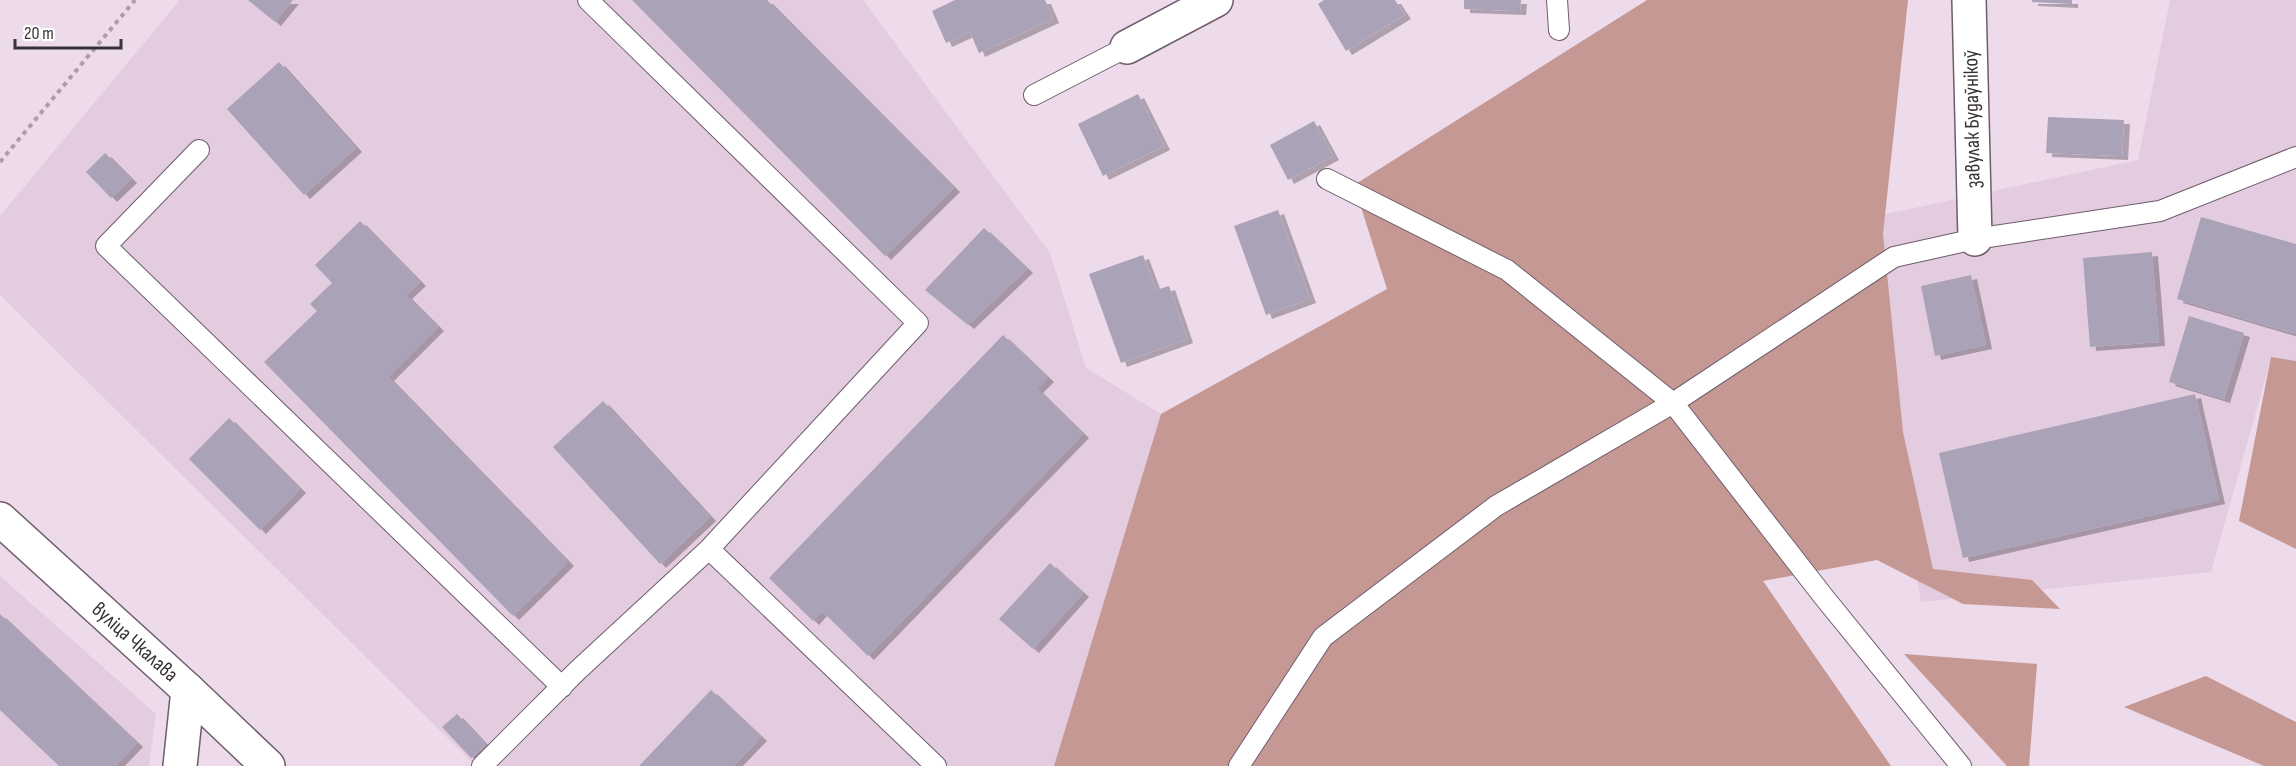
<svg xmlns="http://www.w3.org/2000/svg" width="2296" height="766" font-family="'Sofia Sans Condensed',sans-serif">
	<defs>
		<filter id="shadow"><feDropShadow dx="6" dy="4" stdDeviation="0" flood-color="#0004"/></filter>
	</defs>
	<rect width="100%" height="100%" fill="#eddaeb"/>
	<path fill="#e3cbe0" d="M180,0h683l187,253 36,115 75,46 -107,352h-578l-476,-471v-79z
		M2170,0h126v361l-25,-3 -60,214 -290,30 -62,-382 279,-60z
		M0,576l156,138 -7,52h-149z"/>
	<path fill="#c59893" d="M1647,0h261l-25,234 20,198 30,137 99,11 28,29 -97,-5 -86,-44 -114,21 128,185h-837l107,-352 226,-125 -33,-104z
		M2271,357l25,4v188l-57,-28z
		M1904,654l133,10 -8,102h-22z
		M2206,676l90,46v44h-32l-140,-59z"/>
	<path fill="#aaa2b7" filter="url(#shadow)" d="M248,0h45l-18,22z
		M632,0h135l187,188 -69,68z
		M955,0h90l8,19 -74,34 -9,-21 -24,11 -14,-32z
		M1324,0h71l10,15 -59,36 -28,-47z
		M1464,0h57l-1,11 -56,-2z
		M2032,0h40v4l-40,-2z
		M279,62l77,86 -52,47 -77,-86z
		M1138,94l26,52 -61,30 -25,-52z
		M2048,117l76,3 -2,36 -76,-3z
		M1314,121l19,35 -45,24 -18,-35z
		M105,153l26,26 -20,19 -25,-26z
		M1278,210l32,89 -44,16 -32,-89z
		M2201,217l95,27v90l-119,-35z
		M360,221l60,61 -14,13 32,32 -50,50 180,185 -55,54 -249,-254 53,-51 -7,-7 22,-21 -17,-18z
		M984,228l43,41 -59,56 -43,-35z
		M2152,252l7,90 -69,5 -7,-89z
		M1143,255l13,35 13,-4 18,53 -66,24 -32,-89z
		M1971,275l15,70 -51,11 -14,-70z
		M2189,316l55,17 -20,66 -55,-17z
		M1003,335l45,43 -11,11 46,45 -215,222 -46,-45 -9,10 -44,-43z
		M2195,394l24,106 -256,58 -24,-105z
		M603,401l107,116 -50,47 -107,-117z
		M229,418l71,71 -40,41 -71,-71z
		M1050,563l33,30 -50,56 -34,-30z
		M0,614l137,129 -22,23h-56l-59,-56z
		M711,690l50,47 -28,29h-94z
		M457,714l29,31 -15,13 -29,-31z"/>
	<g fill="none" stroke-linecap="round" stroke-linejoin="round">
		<defs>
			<path id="service" d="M1557,0l2,30
				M1034,95l93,-48
				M199,150l-93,96 456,441
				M1327,179l180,91 166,133 150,193 138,170
				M709,549l227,217
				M482,766l95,-95 132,-122 209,-226 -330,-323
				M1239,766l84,-129 173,-131 177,-103 221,-146 81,-18 185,-28 136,-54"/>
			<path id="minor" d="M1969,0l6,239
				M1127,47l89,-47
				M180,766l8,-76"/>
			<path id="tertiary" d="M0,519l188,171 80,76"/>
		</defs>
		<use href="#service" stroke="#6e5d6c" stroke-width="22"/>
		<use href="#minor" stroke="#6e5d6c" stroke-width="36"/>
		<use href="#tertiary" stroke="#6e5d6c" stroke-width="36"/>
		<path stroke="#ac9daa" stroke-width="4" stroke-dasharray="4.5 4.5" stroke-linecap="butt" d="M0,162l135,-162"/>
		<use href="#service" stroke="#fff" stroke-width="20"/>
		<use href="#minor" stroke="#fff" stroke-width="33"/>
		<use href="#tertiary" stroke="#fff" stroke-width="33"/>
	</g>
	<g text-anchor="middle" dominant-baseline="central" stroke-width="6" stroke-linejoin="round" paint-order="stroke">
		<g font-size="21" fill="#393238" stroke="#fff">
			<text transform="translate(1972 119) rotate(-91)">завулак Будаўнікоў</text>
			<text transform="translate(135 642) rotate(42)">вуліца Чкалава</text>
		</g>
	</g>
	<path d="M15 39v9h106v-9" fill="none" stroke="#393238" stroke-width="3"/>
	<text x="24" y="39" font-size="18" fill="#393238" stroke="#ffffff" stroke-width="4.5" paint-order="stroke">20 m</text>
</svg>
